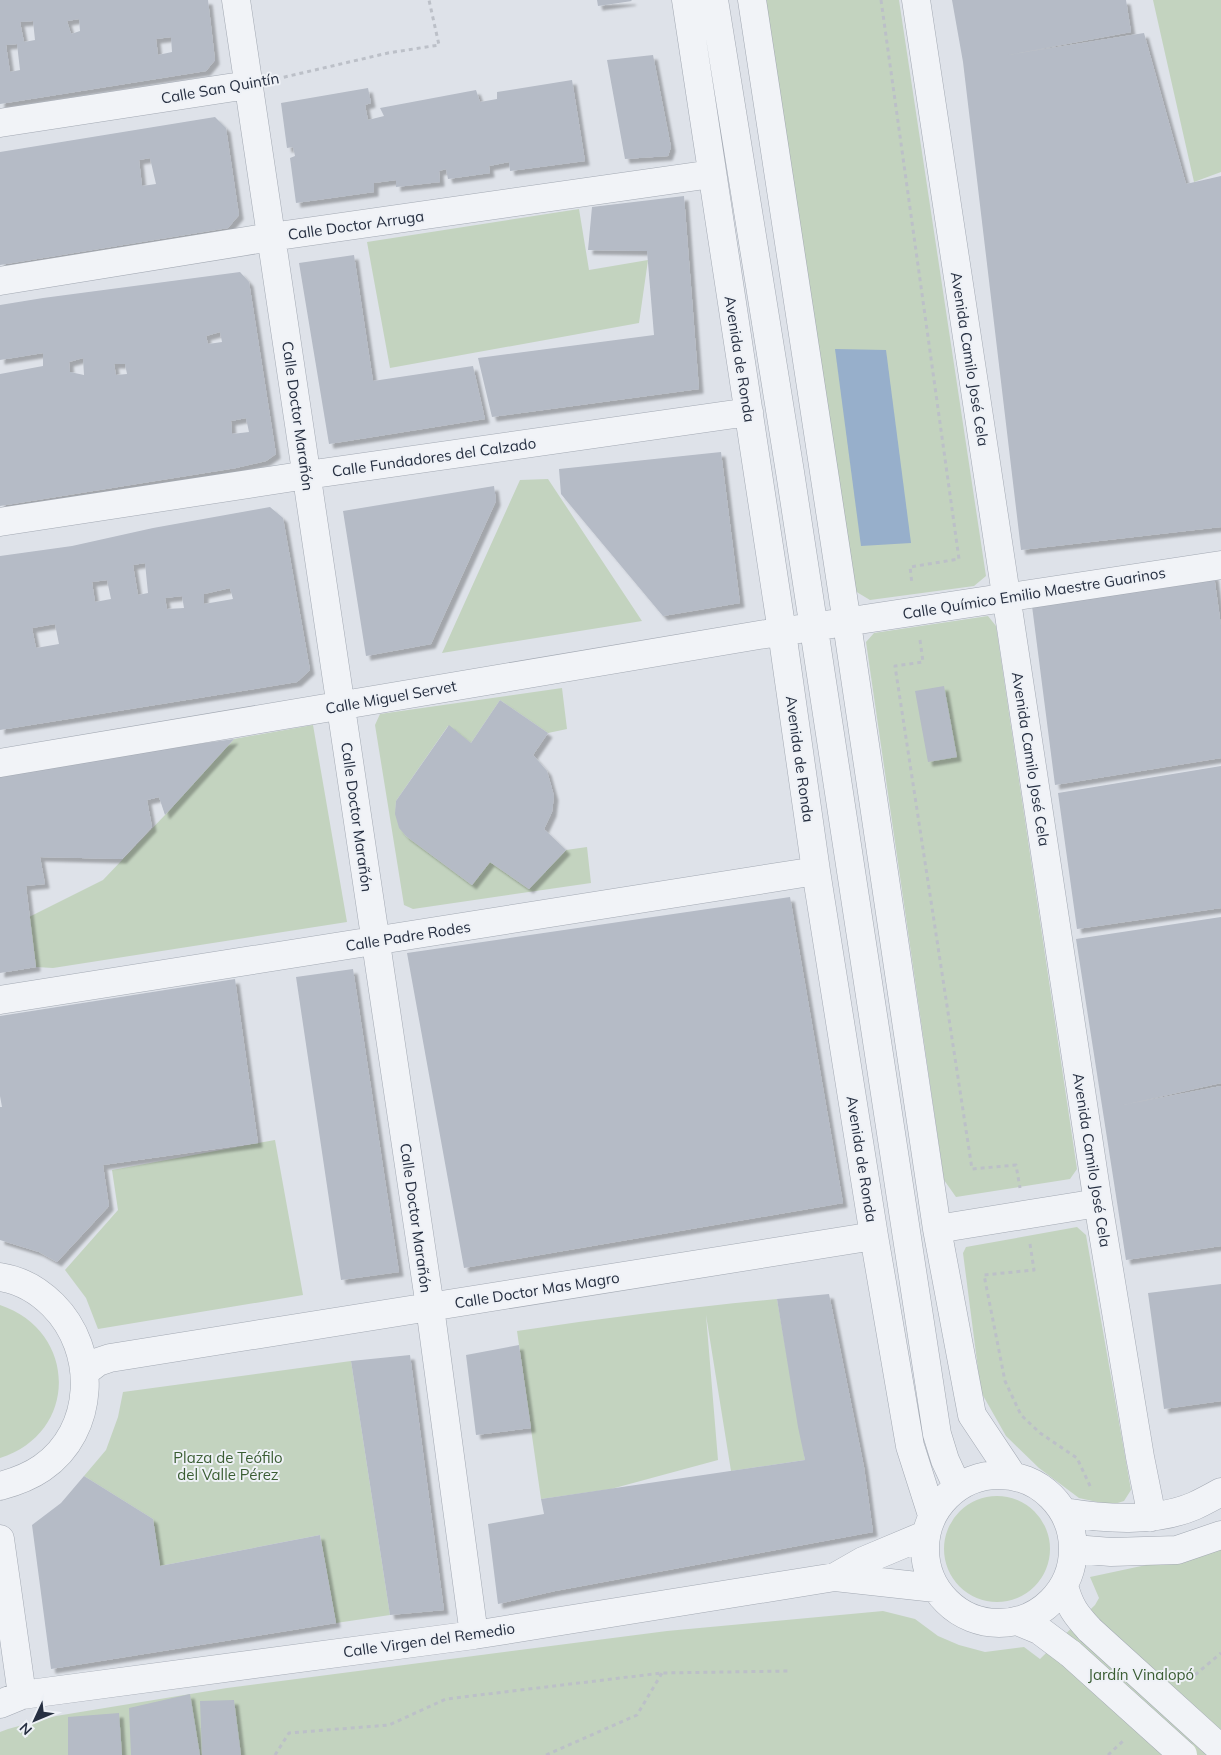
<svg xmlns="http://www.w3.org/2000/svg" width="1221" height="1755" font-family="Mulish,sans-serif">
	<defs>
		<filter id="shadow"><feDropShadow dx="4.5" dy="4.5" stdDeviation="1" flood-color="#0004"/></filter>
	</defs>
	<rect width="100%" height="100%" fill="#dee2e9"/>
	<path fill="#c3d3bf" d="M766,0h133l87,576 -12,10 -104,14 -15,-9z
		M1153,0h68v172l-27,10z
		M579,209l10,61 59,-10 -9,63 -249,45 -23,-126z
		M548,479l94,142 -200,32 78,-173z
		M988,616l8,10 81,543 -7,10 -114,18 -12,-17 -78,-538 8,-9z
		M562,688l5,41 -19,4 -48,-33 -29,43 -23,-17 -52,75c-1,14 1,24 10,35l66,49 18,-23 39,27 37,-39 21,-3 4,36 -178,26 -9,-4 -29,-180 5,-11z
		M313,725l34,197 -294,46 -17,-1 -7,-50 74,-37 62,-65 69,-76z
		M275,1140l28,155 -205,34 -12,-31 -21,-28 53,-60 -6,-40z
		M1077,1227l9,8 45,255 -7,11 -13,4 -32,-7 -40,-30 -33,-32 -25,-44 -18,-139 3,-6z
		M777,1299l28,161 -74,11 -25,-156 12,145 -107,29 -70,10 -24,-168c87,-13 173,-24 260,-32z
		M0,1305c78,26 79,128 0,153z
		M351,1361l39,254 -54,8 -16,-88 -160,31 -7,-47 -69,-43 22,-26 12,-33 5,-25z
		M944 1549a53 53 0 1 1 106 0a53 53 0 1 1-106 0Z
		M1221,1549v206h-1221v-23l8,-3 48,-13 171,-28 440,-57 216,-20 32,8 23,17 21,9 26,7 39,-5 16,12 55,-54 4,-7 -9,-21z"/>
	<path fill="#97afcb" d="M835,349l51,1 25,193 -50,3z"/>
	<path fill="#b5bbc6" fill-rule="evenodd" filter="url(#shadow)" d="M0,0h208l7,60 -9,11 -206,33zM79,19l1,12 -9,3 -4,-13zM33,21l2,19 -11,2 -4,-20zM171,37l1,15 -14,3 -2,-16zM17,44l3,26 -10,2 -4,-27z
		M597,0h34l1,1 -34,5z
		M952,0h174l5,32 -123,23 136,-22 42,151 35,-8v351l-200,23 -58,-488z
		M653,55l18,92 -3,9 -43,3 -18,-99z
		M572,80l13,81 -75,10 -1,-9 -20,4 1,7 -42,6 -2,-10 -7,2 1,11 -44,5v-7l-22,3v9l-78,11 -6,-45 5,-2 -2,-9 -6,1 -6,-45 87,-15 3,15 -6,2 3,15 16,-4 -4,-8 96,-18 4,12 17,-3v-7z
		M215,117l11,11 13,87 -11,13 -228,37v-113zM150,158l6,26 -14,2 -3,-26z
		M684,196l15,193 -207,28 -14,-59 176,-23 -7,-84 -59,-1 4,-43z
		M354,255l19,126 100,-15 12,53 -156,25 -30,-181z
		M240,272l9,10 27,172 -10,7 -30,7 -236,38v-132l43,-8v-13l-43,7v-55l43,-7zM220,332l2,10 -14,2 -2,-8zM83,358l1,17 -14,-3 -1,-10zM114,364h11l2,10 -11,1zM246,418l3,14 -17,2 -1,-13z
		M721,452l19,151 -77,13 -102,-122 -2,-25z
		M494,486l2,15 -65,143 -65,12 -23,-145z
		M270,507l13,11 27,152 -13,12 -297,48v-174l72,-10 81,-18zM145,563l3,30 -10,2 -5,-30zM107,580l4,19 -16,3 -3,-20zM230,588l3,11 -29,5v-10zM182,596l2,12 -17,1 -2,-11zM55,624l4,20 -23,4 -4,-20z
		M1214,575l7,51v132l-166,27 -23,-179z
		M944,686l13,71 -29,5 -13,-71z
		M500,700l48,33 -15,22 14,16 7,25 -2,16 -8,17 22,21 -37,39 -39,-27 -18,23 -66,-49 -7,-8 -4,-14 1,-13 53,-76 22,18z
		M234,739l-69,76 -6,-18 -12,3 5,27 -30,32 -82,-2 5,27 -19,2 10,81 -36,6v-202z
		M1221,766v142l-144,21 -19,-136z
		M790,897l53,306 -379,65 -57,-315z
		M1221,917v166l-98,22 98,-19v160l-95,14 -50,-321z
		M353,969l46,303 -58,8 -45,-303z
		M235,979l23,164 -155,22 6,41 -52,56 -18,-10 -39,-12v-133h2l-2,-11v-80z
		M1221,1284v117l-57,8 -16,-116z
		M829,1294l35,173 9,65 -318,59 -57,13 -10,-80 56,-10 -3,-15 264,-39 -7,-33 -21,-128z
		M519,1345l12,83 -55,7 -10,-80z
		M410,1355l34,255 -54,5 -39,-254z
		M84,1476l69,43 7,47 160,-31 16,88 -285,46 -19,-144 29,-22z
		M190,1694l10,61h-69l-2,-47z
		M234,1700l7,55h-39l-2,-54z
		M119,1713l3,42h-54v-38z"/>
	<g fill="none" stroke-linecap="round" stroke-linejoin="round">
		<defs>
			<path id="minor" d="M236,0l194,1307 44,328
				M686,0l96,632 34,239 58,365 36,210 22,69
				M714,0l76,472 147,962 8,26 12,26
				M752,0l90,590 95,639 35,186 40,60
				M916,0l182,1203 42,254 12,60
				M0,123l248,-38
				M0,281l271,-44 441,-63
				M0,522l307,-47 442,-63
				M0,763l759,-128 462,-70
				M0,1000l816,-129
				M937,1229l161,-26
				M0,1277c20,3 39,14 53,28 45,45 43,126 -11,163 -13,9 -27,14 -42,18
				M85,1372l13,-10 12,-4 764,-122
				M925 1549a74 74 0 1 1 148 0a74 74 0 1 1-148 0Z
				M1064,1512c41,7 90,11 130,-6 9,-4 18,-9 27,-14
				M0,1539l22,156
				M1074,1549l37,3 66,-2 44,-15
				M835,1577l28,-16 62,-26
				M1064,1585c5,21 12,30 26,45
				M1017,1621l22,9 32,24
				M0,1704l22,-9 452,-60 361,-58 100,11"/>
		</defs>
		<use href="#minor" stroke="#a3a9b3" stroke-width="29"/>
		<path stroke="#bcc0c8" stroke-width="3" stroke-dasharray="4 4" stroke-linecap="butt" d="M881,0l78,559 -49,8 2,17
			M276,79l112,-26 51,-8 -10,-45
			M920,640l3,22 -28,4 77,503 44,-4 4,23
			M1030,1244l4,26 -50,5 21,106 16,34 19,18 37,25 14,30
			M1189,1680l32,-27
			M275,1755l14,-22 100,-8 57,-26 216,-26 129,-2
			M546,1755l91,-40 25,-42
			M1108,1755l16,-15"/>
		<use href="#minor" stroke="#f1f3f7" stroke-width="28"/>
		<defs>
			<path id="minor-bridge" d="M1090,1630l131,119
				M1071,1654l112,101"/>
		</defs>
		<use href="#minor-bridge" stroke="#a3a9b3" stroke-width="29" stroke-linecap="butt"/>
		<use href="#minor-bridge" stroke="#f1f3f7" stroke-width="28"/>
	</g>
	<g text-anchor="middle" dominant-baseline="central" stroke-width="4" stroke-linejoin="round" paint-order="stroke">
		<g font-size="15" fill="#262f41" stroke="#eef1f6">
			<text transform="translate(220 88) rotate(-10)">Calle San Quintín</text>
			<text transform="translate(356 225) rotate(-8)">Calle Doctor Arruga</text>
			<text transform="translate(740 359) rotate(81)">Avenida de Ronda</text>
			<text transform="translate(970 359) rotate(81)">Avenida Camilo José Cela</text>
			<text transform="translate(298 416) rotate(82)">Calle Doctor Marañón</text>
			<text transform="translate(434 457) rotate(-8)">Calle Fundadores del Calzado</text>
			<text transform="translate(1034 593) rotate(-9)">Calle Químico Emilio Maestre Guarinos</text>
			<text transform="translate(391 697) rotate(-10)">Calle Miguel Servet</text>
			<text transform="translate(800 759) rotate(82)">Avenida de Ronda</text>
			<text transform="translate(1031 759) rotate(81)">Avenida Camilo José Cela</text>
			<text transform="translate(357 817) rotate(82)">Calle Doctor Marañón</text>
			<text transform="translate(408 936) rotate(-9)">Calle Padre Rodes</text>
			<text transform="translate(862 1159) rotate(81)">Avenida de Ronda</text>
			<text transform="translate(1092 1160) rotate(81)">Avenida Camilo José Cela</text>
			<text transform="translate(416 1218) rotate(82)">Calle Doctor Marañón</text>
			<text transform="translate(537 1290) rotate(-9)">Calle Doctor Mas Magro</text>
			<text transform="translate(429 1640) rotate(-8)">Calle Virgen del Remedio</text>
		</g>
		<g font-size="15" fill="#3a5d33" stroke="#eef1f6">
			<text x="228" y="1457">Plaza de Teófilo<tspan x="228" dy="17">del Valle Pérez</tspan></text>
			<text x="1141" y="1674">Jardín Vinalopó</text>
		</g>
	</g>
	<g transform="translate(35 1720) rotate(226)" stroke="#eef1f6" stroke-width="4" paint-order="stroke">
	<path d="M0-4L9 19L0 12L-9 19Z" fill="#262f41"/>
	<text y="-8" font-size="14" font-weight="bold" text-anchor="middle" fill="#262f41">N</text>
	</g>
</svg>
